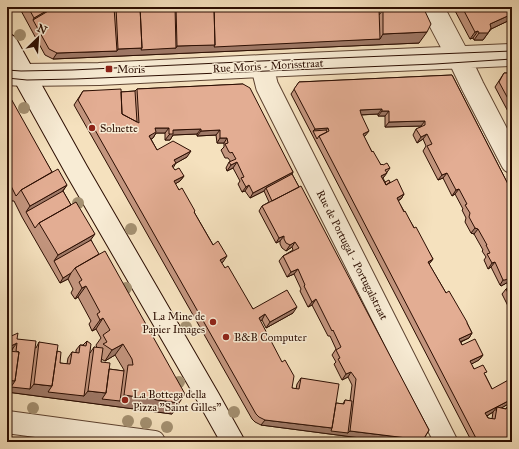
<svg xmlns="http://www.w3.org/2000/svg" width="519" height="449" font-family="'IM FELL Great Primer',serif">
	<rect width="100%" height="100%" fill="#f5e1be"/>
	<filter id="stains"><feTurbulence type="fractalNoise" baseFrequency=".005" numOctaves="4"/><feColorMatrix values="0 0 0 0 .2 0 0 0 0 .09 0 0 0 0 .02 0 0 0 .5 -.17"/></filter>
	<radialGradient id="worn" r=".72"><stop offset=".6" stop-color="#630" stop-opacity="0"/><stop offset="1" stop-color="#630" stop-opacity=".3"/></radialGradient>
	<g fill="none" stroke-linecap="round" stroke-linejoin="round">
		<defs>
			<path id="minor" d="M432,7l29,55 12,25 39,75
				M262,66l5,20 179,356
				M7,74l17,1 75,-1 163,-8 250,-11
				M7,422l147,20"/>
			<path id="secondary" d="M7,45l70,126 132,228 24,43"/>
		</defs>
		<use href="#minor" stroke="#5e4331" stroke-width="24"/>
		<use href="#secondary" stroke="#2c0e02" stroke-width="24"/>
		<use href="#minor" stroke="#f8ecd5" stroke-width="22"/>
		<use href="#secondary" stroke="#f8ecd5" stroke-width="22"/>
		<path stroke="#2c0e02" stroke-width="1" d="M7,70l14,1 51,-1 189,-9 251,-10
			M7,78l20,2 48,-1 360,-15 77,-5"/>
	</g>
	<g fill="#a49071">
		<circle cx="20" cy="35" r="6"/>
		<circle cx="24" cy="108" r="6"/>
		<circle cx="78" cy="203" r="6"/>
		<circle cx="131" cy="229" r="6"/>
		<circle cx="126" cy="288" r="6"/>
		<circle cx="186" cy="327" r="6"/>
		<circle cx="179" cy="382" r="6"/>
		<circle cx="33" cy="408" r="6"/>
		<circle cx="234" cy="412" r="6"/>
		<circle cx="128" cy="421" r="6"/>
		<circle cx="146" cy="423" r="6"/>
		<circle cx="167" cy="427" r="6"/>
	</g>
	<path fill="#c3957e" stroke="#2c0e02" fill-rule="evenodd" d="M19,7h355v2h3l-2,-2h8l-4,2v6l4,-5h1l-1,-3h40l-4,36 -366,16 -8,-4z
		M453,7h59v12l-21,10 -8,11h-9l-1,-2 -3,1z
		M504,73h8v46l-17,-32z
		M452,75l60,117v88l-11,6 -1,-1 -9,-18 -3,2 -4,-9 2,-3 -4,-6 1,-1 -9,-16 -3,-1 -6,-11 1,-4 -4,-8 1,-1 -8,-15 -3,2 -9,-18 -5,2 -15,-29 3,-5 -3,-7 -6,4 -4,-8 3,-6 5,-2v-1l-36,1v-11h-7v-2l-17,1 4,21 -1,1 8,15 9,13 9,3 -7,10 2,4h5l14,12 -3,5 -3,2 35,58 -4,5 17,29 21,30 5,10 -3,5 -8,4 1,3 21,10 -4,5 -8,4 3,5 11,6 7,14 20,13 -11,6 5,1 1,-2 5,35h-40l-181,-348 8,-12zM493,412l-1,7 -4,-1 -1,-2z
		M243,84l50,88 -1,2 137,256 -7,12h-31l-130,-17 -6,-3 -3,-3 -178,-314 9,-14 38,1 14,-1 2,-2zM156,133h9v7h5l3,-5 24,-1v2l19,-1 1,8h7v4l-3,3 4,8h3l3,4h-2l-3,6 1,3 6,-3 7,13 -2,3 4,8 3,-1 5,7 14,-7 5,11 -7,4 -3,5 17,32 4,-2v3l2,4 4,3 6,-4 1,3 -10,6 -4,5 8,16 7,-3 7,15 -1,2 8,16 4,-2 16,31h2l6,13 -4,6 4,7 -2,2 8,16 6,-3 4,8 -2,16 -5,-1 -2,4 -7,-1 -35,-25 -4,6 -1,5 -4,-1 -32,-67 2,-1 4,8 27,-15 -40,-4 -28,-41 -4,-5 2,-1 -29,-50 -15,-22 -4,-6 5,-3 4,-5 -9,-6 -2,-2 3,-5 11,-6 -30,-7 -6,-11 2,-1z
		M7,95l45,77 15,13 -4,6 28,49 81,174 -165,-22v-54l10,1 19,9 3,-6 18,9 3,12 7,1 1,-6 4,-6 4,1v-3l4,-5h3l4,-4 3,12 4,-6 3,1 -1,-3 5,-7 -5,-9 -4,2 -3,-7 2,-3 -13,-24 -3,2 -4,-6 2,-4 -5,-10 -8,4 -38,-66 -8,-16h-2l-5,-10zM13,348l-1,3h-4zM115,355l9,15v1l-15,-2 -8,-7v-3l4,2z
		M512,286v24h-2l-8,-16 4,-5z"/>
	<path fill="#9f7967" stroke="#2c0e02" d="M53,7h8l-28,13 1,-2z
		M512,14v5l-21,10 -8,11h-9l5,-7 11,-9z
		M478,31l-5,7 -3,1 5,-7z
		M427,32l-8,11 -366,16 4,-6 60,-2 1,-2 24,-1h34l1,-2 203,-7 3,-5z
		M382,109l-4,5 -21,1 3,-5z
		M382,111h7l-4,5h-7z
		M425,121l-4,5 -36,1 4,-5z
		M155,128h14l-4,5h-9l-3,5 -7,4z
		M328,128l-4,5 -11,-2 2,-2z
		M201,129l-4,5 -24,1 -3,5h-5l8,-10z
		M220,130l-4,5 -19,1 4,-5z
		M369,131l-4,5 -6,3 4,-5z
		M427,134l-4,5 -6,4 4,-6z
		M220,138h7l-3,5h-7z
		M191,151l-4,6 -16,9 3,-6z
		M237,162l-4,6 -6,3 4,-6z
		M293,172l-3,5 -24,11 -2,3 -14,7 3,-5z
		M387,173l-4,5 -6,3 4,-5z
		M447,173l-4,5 -5,2 4,-5z
		M184,176l-4,5 -10,6 4,-6z
		M67,185l-8,11 -33,16 4,-6z
		M249,185l-4,6 -3,1 4,-5z
		M459,189l-4,5 -3,2 4,-6z
		M404,194l-3,5 -8,4 4,-5z
		M475,228l3,1 -4,5 -3,-1z
		M95,234l-8,11 -33,16 4,-6z
		M284,236l-4,5 -4,2 3,-5z
		M295,242l-3,5 -6,4 4,-6z
		M227,256l-4,6 -7,4 4,-6z
		M433,259l-4,5 -1,-2z
		M495,262l-4,5 -3,2 4,-6z
		M298,269l-4,5 -7,3 4,-5z
		M71,273l-3,6 -8,4 3,-5z
		M512,277v3l-11,6 -1,-1 3,-5z
		M86,286l-8,11 -3,2 7,-11z
		M316,299l-4,6 -4,2 4,-5z
		M297,307l-4,6 -27,15 4,-6z
		M265,314l-3,6 -7,4 4,-6z
		M103,318l-7,11 -4,2 8,-11z
		M472,333l-3,5 -14,6 4,-5z
		M17,343l-4,5 -6,3v-3z
		M123,344l-8,11 -10,6 7,-11z
		M483,355l-4,5 -13,7 4,-6z
		M351,372l-3,5 -6,3 4,-6z
		M7,380l8,1 15,8 4,-5 18,2 32,10 4,-5 18,2 14,8 4,-6 55,8 -7,11 -165,-22z
		M512,399v3l-16,9 1,-4 -4,5 -11,7 3,-6z
		M265,420l67,8 16,5 2,-2 73,9 -1,2h-31l-130,-17z"/>
	<path fill="#e3ad93" stroke="#2c0e02" d="M28,7h25l-19,11z
		M55,7h59l3,44 -60,2 -8,-4 -16,-29z
		M116,7h24l2,41 -24,1z
		M140,7h35l1,41 -35,2 1,-2z
		M176,7h38l1,38 -38,1z
		M214,7h160v2h5l1,30 -166,8 1,-2z
		M395,7h28l8,17 -4,8 -44,2v-24l11,-1z
		M462,7h50v7l-22,10 1,4 -3,5h-9l-1,-2 -3,1z
		M504,73h8v33l-13,-24z
		M452,75l60,117v85l-7,3h-2l-8,-18 -3,1 -5,-9 3,-1 -4,-8h1l-9,-16 -3,-1 -6,-11 1,-4 -5,-8 2,-1 -8,-15 -3,1 -9,-17 -5,2 -15,-29 5,-2 -5,-10 -6,3 -5,-8 9,-4v-4l-36,1v-11h-7v-2l-22,1 1,4 8,17 -6,3 9,18 1,-1 8,14 1,-1 1,1 4,-2 3,5 -5,2 2,3 -6,3 5,9 11,-6 7,15 -7,4 7,14 1,-1 9,17 2,-1 17,32 -5,3 18,31 3,-2 18,31v1l5,10 -13,6 3,6 13,-6 8,16 -13,6 4,8 9,-4 4,7 -3,1 8,16 20,-11v21l-27,14 3,5 7,1 2,-12 9,2 1,-2 5,1v34h-34l-159,-306 10,-5 -1,-3 -13,1 -21,-40 5,-7z
		M243,84l7,4 43,84 -40,21 -4,-8 -3,2 -5,-9 3,-1 -7,-15 -6,3 -2,-3 7,-3 -4,-7 -1,1 -2,-1 -4,-8 3,-1 -1,-5h-7v-8l-19,1v-2l-28,1v4h-4v-6h-14l1,4 -7,4 8,14 16,-9 18,10 -17,9 2,3 -4,3 3,4 4,-2 5,8 -10,5 5,9 3,-2 13,23 -1,1 19,33 5,-4 9,15 -7,4 5,8 3,-2 25,43 34,-19 10,17 -27,15 -5,-8 -6,4 23,44 3,-2 9,16 -2,12 7,1 2,-11 38,6 -7,44 -67,-8 -6,-3 -3,-3 -178,-314 5,-9 38,-2 1,25 17,9 -2,-34z
		M135,91l2,31 -15,-8 -1,-22z
		M7,95h2l43,77 -31,18 -4,5 -1,1 -8,-16 -1,1z
		M326,130l1,2 -8,4 -2,3 -4,-8z
		M58,169l9,16 -37,21 -9,-16z
		M292,174l7,13 -27,14 -6,-13z
		M389,180l1,2 -4,3 -1,-3z
		M301,186l128,244 -6,10 -73,-9 6,-52 -5,-7 -5,2 -8,-15 2,-1 -4,-8 5,-3 -8,-17 -1,1 -16,-32 -4,3 -8,-16 1,-1 -7,-16 -7,3 -8,-16 16,-8 -4,-6 -5,3 -4,-2 -2,-4v-3l-5,2 -17,-32z
		M63,191l8,14 -32,18 -4,5 -9,-16z
		M76,202l19,32 -37,21 -19,-32z
		M91,240l8,14 -24,14 -4,5 -8,5 -9,-17z
		M105,251l80,143 -6,9 -55,-8 4,-30h5l-1,-6 -9,-15 -11,6 -9,-6 4,-2 -4,-7 7,-5 -7,-12 -3,2 -3,-6 3,-2 -14,-26 -4,2 -3,-6 3,-2 -7,-12z
		M512,286v15l-6,-12z
		M18,333l-1,6 19,2 -6,48 -19,-2 4,-6 4,-29 -3,-1 1,-8 -10,5v-10z
		M87,341l4,3 -7,52 -36,-4 4,-6 5,-35 4,1 -1,11 10,1 2,-12 7,1 1,-8 6,1z
		M39,342l19,3 -6,41 -18,-2z
		M94,347l9,1 -2,14 9,1 -4,30 -18,-2z
		M7,351l12,1 -4,29 -8,-1z
		M109,369l15,2 -4,30 -18,-2 4,-6z
		M345,400l7,1 -4,32 -17,-2 1,-3 4,-25 8,1z"/>
	<g fill="#8f2418" stroke="#f8ecd5" stroke-width="1.5">
		<rect x="105" y="65" width="8" height="8" rx="2"/>
		<circle cx="92" cy="128" r="4"/>
		<circle cx="213" cy="322" r="4"/>
		<circle cx="226" cy="337" r="4"/>
		<circle cx="125" cy="400" r="4"/>
	</g>
	<g text-anchor="middle" dominant-baseline="central" stroke-width="3" stroke-linejoin="round" paint-order="stroke">
		<g font-size="11" fill="#2c0e02" stroke="#f8ecd5">
			<text transform="translate(268 66) rotate(-3)">Rue Moris - Morisstraat</text>
			<text transform="translate(352 255) rotate(63)">Rue de Portugal - Portugalstraat</text>
		</g>
		<g font-size="11" fill="#2c0e02" stroke="#f8ecd5" text-anchor="start">
			<text x="117" y="69">Moris</text>
			<text x="100" y="128">Solnette</text>
			<text x="205" y="316" text-anchor="end">La Mine de<tspan x="205" dy="13">Papier Images</tspan></text>
			<text x="234" y="337">B&amp;B Computer</text>
			<text x="133" y="394">La Bottega della<tspan x="133" dy="13">Pizza "Saint Gilles"</tspan></text>
		</g>
	</g>
	<rect width="519" height="449" fill="none" stroke="#f5e1be" stroke-width="24"/>
	<rect x="8" y="8" width="503" height="433" fill="none" stroke="#2c0e02" stroke-width="2"/>
	<rect x="12" y="12" width="495" height="425" fill="none" stroke="#2c0e02"/>
	<g transform="translate(38 38) rotate(25)" stroke="#f8ecd5" stroke-width="3" paint-order="stroke">
	<path d="M0-3L7 15L0 10L-7 15Z" fill="#2c0e02"/>
	<text y="-6" font-size="11" font-weight="bold" text-anchor="middle" fill="#2c0e02">N</text>
	</g>
	<rect width="100%" height="100%" filter="url(#stains)"/>
	<rect width="100%" height="100%" fill="url(#worn)"/>
</svg>
